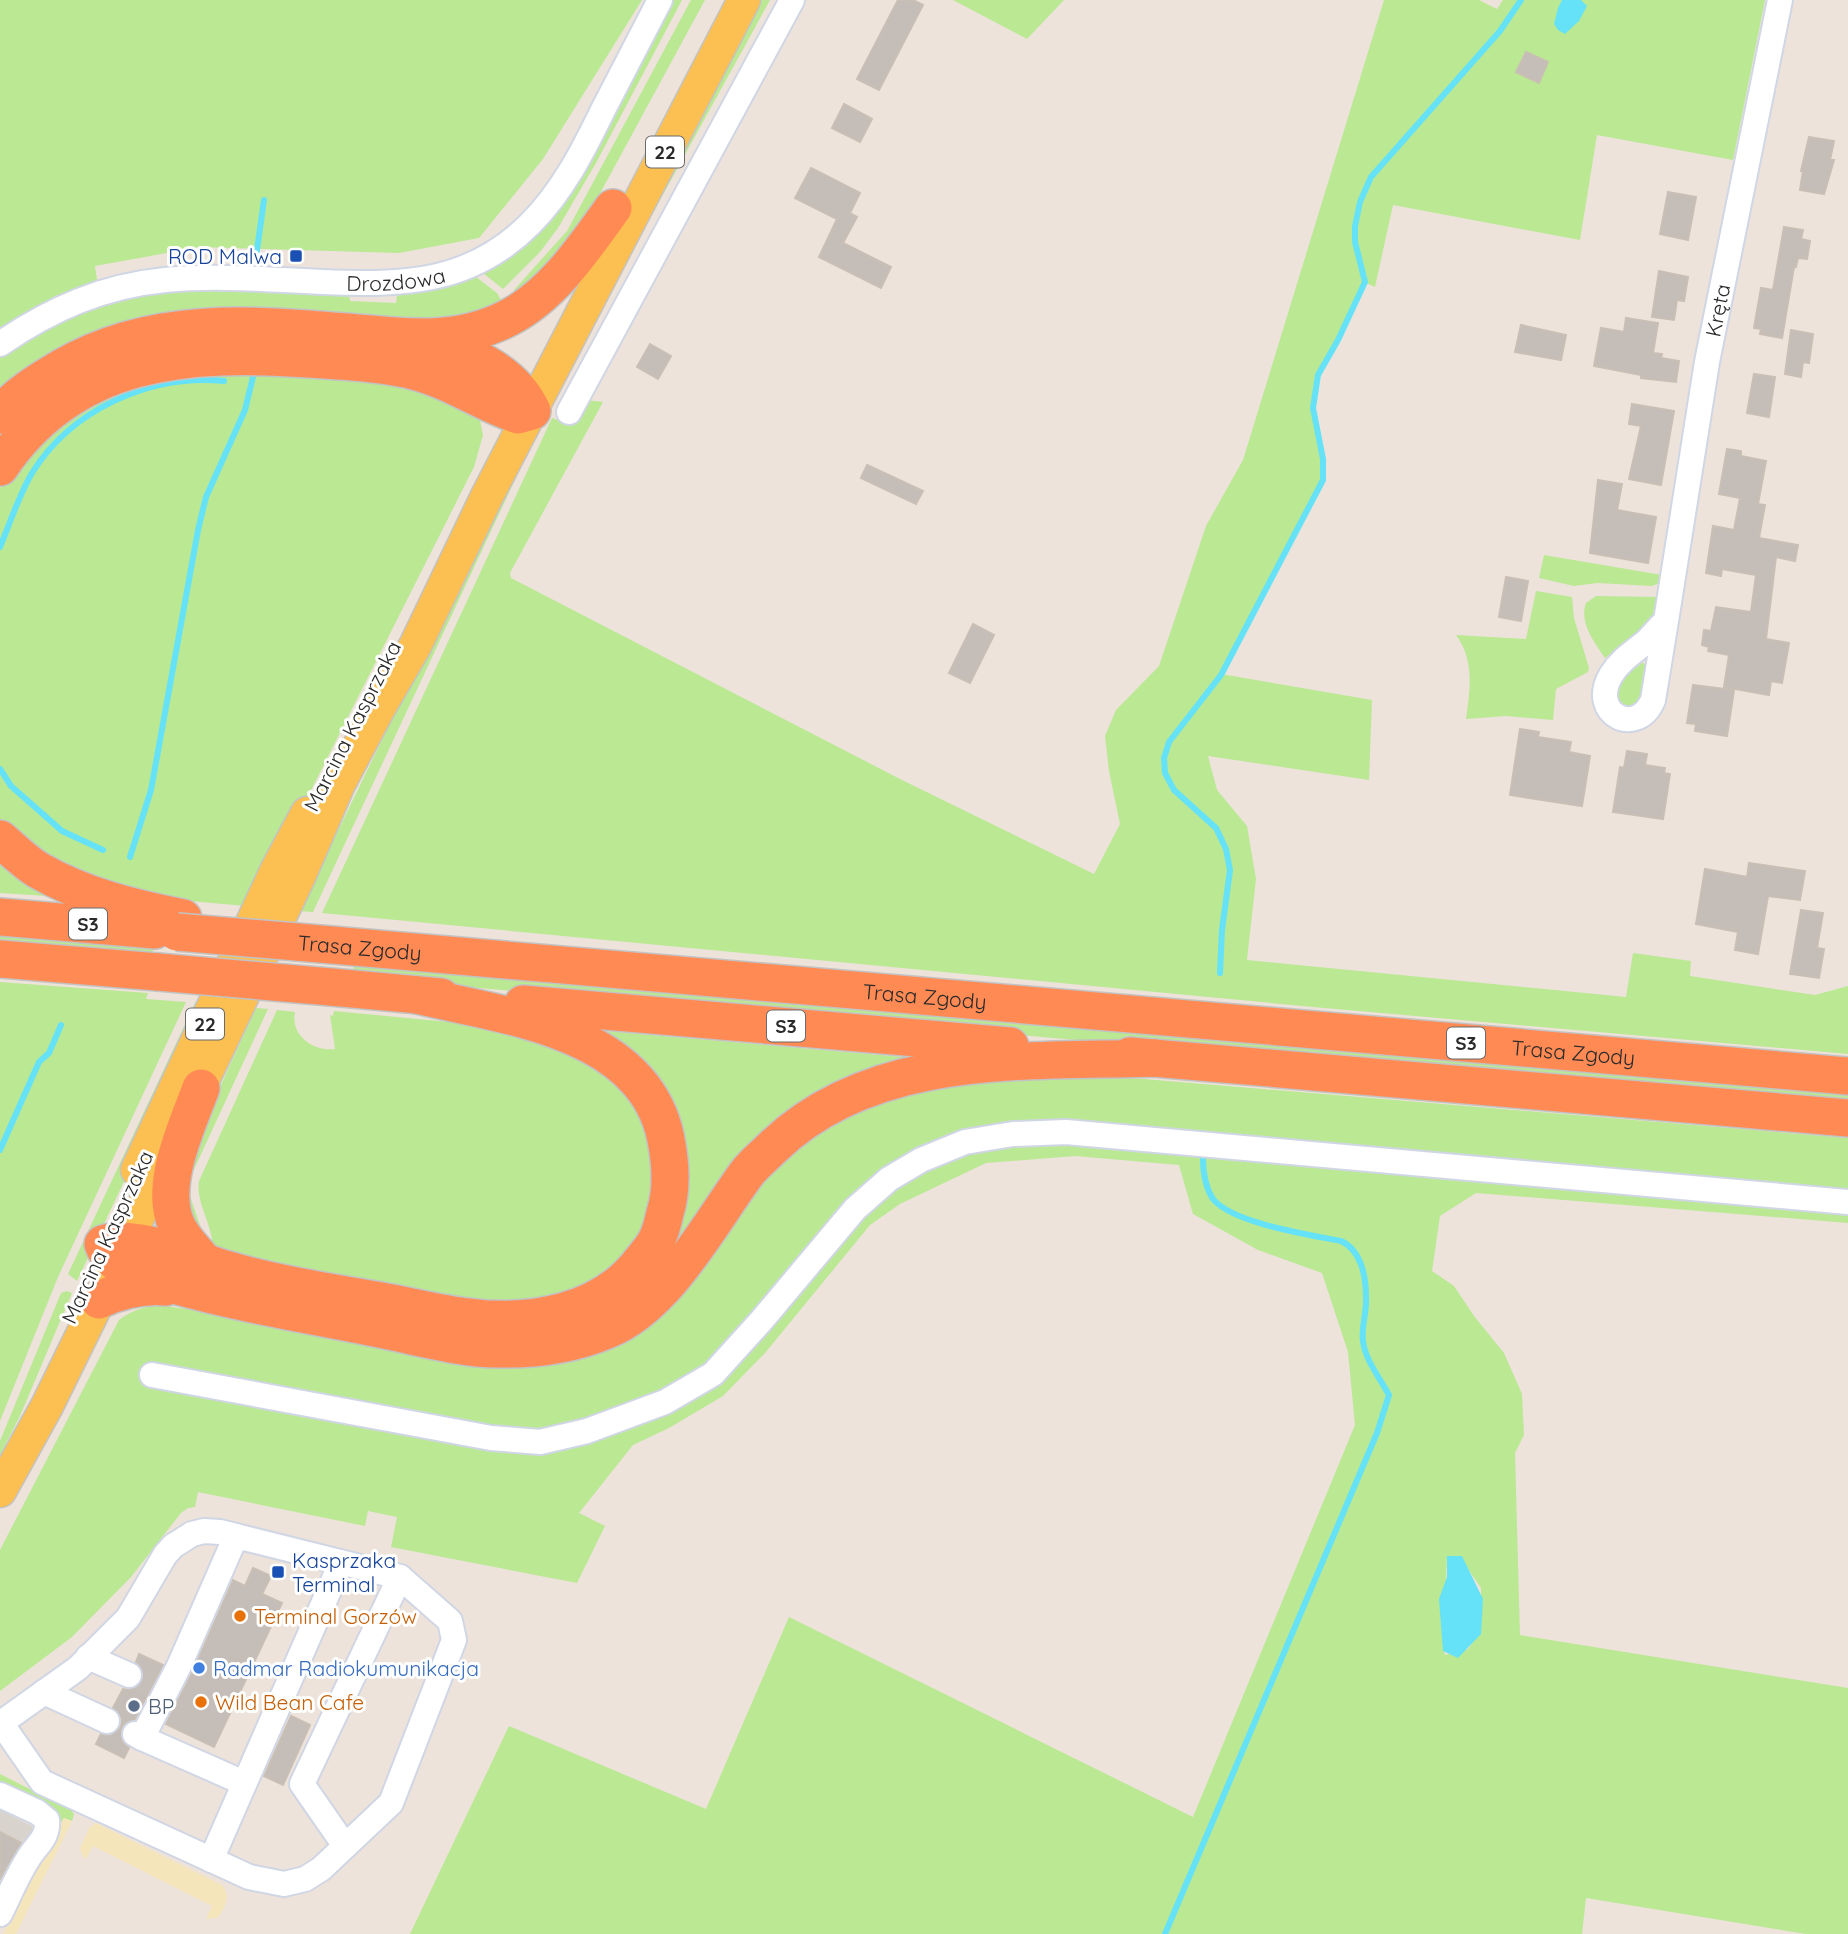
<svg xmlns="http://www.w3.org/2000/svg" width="1848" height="1934" font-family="Quicksand,sans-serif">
	<rect width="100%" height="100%" fill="#ede3db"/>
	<path fill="#bae893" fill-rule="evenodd" d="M0,0h642l-99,159 -64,79 -80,15 -199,-6 -105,19 2,14 -44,17 -53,33z
		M671,0h11l-86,163 -38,65 -18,24 -37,37 -20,-16c40,-20 67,-49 92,-86z
		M691,0h14l-127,234 -60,63 -4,-7 53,-59z
		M757,0h13l-198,360z
		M953,0h111l-37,39z
		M1384,0h95l18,9 6,-9h262l-32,160 -136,-25 -17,105 -187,-35 -18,82 -11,-5 -26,58 -20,35 -5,33 10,51v21l-102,194 151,26 -3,80 -161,-24 9,34 30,36 9,53 -9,81 379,37 7,-44 58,8 -1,15 125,19 33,-9v68l-535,-47 -991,-94 230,-495 15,5 19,-23 17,2 -93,171 1,5 391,202 192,94 26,-50 -11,-53 -4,-35 11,-26 43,-44 47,-140 37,-66z
		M476,277l21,16 8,14 -505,94v-44l4,-4 33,-23 50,-22 48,-15 56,-6 158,7 1,7 46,2 1,-8c27,-2 54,-7 79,-18z
		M184,369l201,13 80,21 15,17 3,15 -9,32 -185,367 -43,72 -114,-10 -97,-43 -35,-31v-334l18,-30 42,-43z
		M559,375l4,2 -250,535 -14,-1z
		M1544,555l118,20 -2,8 -8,3 -55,-3 -23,3 -35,-8z
		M1536,591l36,6 2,21 15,50 -1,4 -32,17 -3,31 -47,-4 -40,3c4,-30 9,-58 -10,-84l70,4z
		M1596,596l62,1 3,7 -15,25 -41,29c-11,-16 -26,-35 -19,-55z
		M1642,663l4,1 3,6 -11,36 -17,4 -8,-22 4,-6z
		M0,854l63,43 -63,-4z
		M0,929l113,10 56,8h-13l-7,9 -149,-9z
		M354,965l1494,122v20l-1496,-130z
		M0,982l148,11 -2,6 40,3 -128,275 -58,144z
		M195,1003l13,1 -131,277 -9,-7z
		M256,1008l12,1 -77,167 -1,20 13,38 -24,-38 3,-26z
		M277,1010l18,2c-5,23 18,40 40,37l-5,-34 3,1 1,-5 157,15 32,7 94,44 38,53 7,54 -13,41 -44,51 -35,22 -119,6 -240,-52c7,-20 -16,-46 -12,-71z
		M593,1030l322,28 -89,32 -135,144 -90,84 -348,-32 349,22 81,-141z
		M1084,1074l764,64v85l-372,-30 -36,23 -8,55 22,15 20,30 30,37 18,41 2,41 -9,18 5,182 328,53v246h-42l-220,-36 -4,36h-1172l99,-208 197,83 83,-192 404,200 162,-392 -7,-73 -26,-79 -64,-23 -65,-36 -14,-49 -104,-9 -89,7 -86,41 -30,21 -105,128 -42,43 -54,32 -36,17 -54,68 26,13 -28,57 -186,-36 6,-30 -29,-6 -3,15 -167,-34 -3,15 -7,1 -7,5 -50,64 -59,60 -72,54v-141l119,-230c13,-10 31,-16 48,-14 9,1 18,5 27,0l418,32 160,-170 69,-54 69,-28zM1447,1557h13l21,31v42l-13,19 -23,6 -2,-8z
		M67,1291l5,2 -52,123 -20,39v-14l61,-148z
		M0,1774l71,36 3,4 -2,7 -8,-3 -6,9 -58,-41z"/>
	<path fill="#f5e5bb" d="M64,1818l8,3 -56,113h-13z
		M96,1823l126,62c9,10 4,24 -5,33l-11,1 6,-13 -119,-60 -7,13 -3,-2 -3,-9 9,-20z"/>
	<path fill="#d9d3ce" d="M0,1810l32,16 2,6 -7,13 -27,-13z"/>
	<path fill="#65e2f7" d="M1562,0h19l6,6 -8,15 -14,13 -7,-4 -4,-6 4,-16z
		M1447,1556h15l21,43 -2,35 -23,24 -15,-7 -4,-52 8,-22z"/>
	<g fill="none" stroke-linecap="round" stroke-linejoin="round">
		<path stroke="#65e2f7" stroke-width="6" d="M256,257l8,-57
			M0,547c10,-24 19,-52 32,-74 40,-64 118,-99 192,-92
			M0,769l11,17 51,45 41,19
			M130,857l21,-67 47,-260 8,-33 39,-87 8,-33
			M1220,973l2,-43 8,-60 -4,-21 -10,-21 -42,-38 -9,-17 -1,-15 5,-16 52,-67 102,-195v-21l-10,-51 5,-33 20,-35 27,-58 -10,-40v-16l5,-24 11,-25 129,-146 21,-31
			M0,1150l39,-88 10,-9 12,-28
			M1165,1934l212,-501 12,-38c-9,-17 -24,-35 -26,-54 -2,-14 4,-29 3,-44 0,-21 -5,-47 -25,-56 -31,-6 -109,-18 -128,-42 -8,-12 -10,-28 -10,-41"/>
	</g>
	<path fill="#c5bdb7" stroke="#c9bfb4" stroke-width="2" d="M898,0h15l10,5 -44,85 -22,-11z
		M1526,52l22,10 -9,21 -23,-11z
		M844,104l28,15 -12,23 -28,-14z
		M1809,137l25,4 -4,19h4l-10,34 -24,-4 3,-19h-2z
		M811,168l49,25 -10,20 7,4 -14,26 48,24 -10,21 -62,-31 18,-38 -42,-21z
		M1668,192l28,5 -8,43 -28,-6z
		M1784,227l19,3 -2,9 9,2 -3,18 -9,-1 -2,9h-2l-12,71 -22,-4 1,-5 -7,-1 7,-40 12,2z
		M1659,271l29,6 -4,24 -7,-1 -3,20 -22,-3z
		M1626,318l32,5 -5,30 9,1 -1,4 18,3 -3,21 -35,-4v-3l-47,-9 7,-38 23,4z
		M1521,325l45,10 -5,25 -46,-8z
		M1791,330l22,4 -4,29 -6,-1 -2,15 -16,-3z
		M650,344l21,12 -13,23 -21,-12z
		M1754,374l21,3 -6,40 -22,-4z
		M1632,404l42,7 -13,74 -32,-6 12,-53 -12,-2z
		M1727,449l14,2v5l25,5 -8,43 7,1 -6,33 39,7 -3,16 -19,-4 -10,82 23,4 -7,40 -11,-2 -2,14 -45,-8 5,-32 -21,-4 1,-4 -7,-2 2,-15 7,1 5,-24 35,5 5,-37 -34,-6 -1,7 -15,-3 7,-47 21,4 6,-32 -21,-4z
		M867,465l56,26 -7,13 -55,-26z
		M1598,480l24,4 -5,26 39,7 -8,46 -58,-10z
		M1506,577l22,4 -7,40 -22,-4z
		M973,624l21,11 -24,48 -21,-10z
		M1693,685l41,5 -7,46 -32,-5 1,-7 -9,-1z
		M1520,729l19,3 -1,5 33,5 -2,10 21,4 -8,50 -72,-11z
		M1627,751l20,3 -2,11 20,3 -1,5 6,1 -7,45 -50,-7 7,-45 4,1z
		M1749,863l56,8 -5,29 -32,-4 -10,58 -23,-4 3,-18 -42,-8 9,-55 42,8z
		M1801,910l22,3 -6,35 7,1 -5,29 -29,-4z
		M253,1568l18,8 -9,18 20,9 -68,144 -48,-23 26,-51 41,-93 12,6z
		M139,1654l24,11 -28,54 -8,3 -5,5v14l7,7 -5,10 -28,-14 5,-10 8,2 11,-8 2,-9 -9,-11 10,-19 8,1 11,-8 2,-9 -8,-11z
		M291,1716l19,9 -27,60 -19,-9z
		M0,1832l21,11 -21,36z"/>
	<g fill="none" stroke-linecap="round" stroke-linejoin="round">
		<path stroke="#c6beb8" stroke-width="24" stroke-dasharray="24 12" stroke-linecap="butt" d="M129,1675l29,13"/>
		<defs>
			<g id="minor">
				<path id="s1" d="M0,344c51,-35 103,-58 165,-64 53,-5 107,0 159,2 80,3 146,2 206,-58 33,-33 54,-75 74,-116 19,-36 37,-72 56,-108"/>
				<path d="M569,412l223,-412"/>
				<path id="s2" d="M1666,621l-13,79c-16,38 -65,14 -42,-25 9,-15 23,-23 36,-34 6,-6 12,-14 19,-20l41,-259 73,-362"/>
				<path d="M152,1375l339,63 49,4 47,-11 78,-29 48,-28 48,-53 94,-112 34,-30 32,-19 44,-18 48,-8 53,-2 782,70"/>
				<path d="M88,1657l41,18"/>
				<path d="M44,1692l63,29"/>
				<path d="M0,1722l1,1 41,59 207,95 35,7 21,-5 16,-10 70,-66 63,-163 -4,-19 -50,-44 -180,-45 -16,-1 -12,3 -19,12 -8,9 -37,63 -50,50 -77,55 -1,2"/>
				<path d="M135,1734l7,4 37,-72 57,-130"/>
				<path d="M142,1738l102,45"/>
				<path d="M0,1795l37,17 10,8c2,18 -11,25 -19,39 -11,17 -19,37 -28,55"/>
				<path d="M345,1846l-43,-62 98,-207"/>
				<path d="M211,1860l130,-297"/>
			</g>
			<path id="major" d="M137,1170l140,-301 30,-56
				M0,1491l47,-85 52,-106 200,-423 40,-93 39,-74 37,-64 72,-150 257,-496"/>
			<g id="highway">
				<path d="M0,415c16,-20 41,-35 63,-48 88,-51 186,-43 284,-35 55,5 109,13 161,-14 45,-23 76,-70 105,-110"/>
				<path d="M0,467c74,-110 189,-116 309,-108 34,2 68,4 101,11 41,10 70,32 108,45l14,-4c-19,-42 -67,-59 -108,-72"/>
				<path d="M0,839c12,10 25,23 38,31 45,26 95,38 145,48"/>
				<path d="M0,917l155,13"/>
				<path id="s3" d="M297,942l1551,134"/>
				<path d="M0,959l158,13"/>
				<path d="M331,987l110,10"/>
				<path d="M417,995c91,22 232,35 250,150 4,23 5,46 -2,68 -2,9 -4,18 -8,26 -3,7 -10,15 -15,21 -39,53 -112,65 -173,57 -29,-3 -58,-11 -88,-16 -52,-9 -105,-17 -156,-32 -30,-9 -92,-37 -122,-25 5,14 16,22 29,27 22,10 46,15 68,21 57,15 116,24 174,36 38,7 86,21 123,21 38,1 75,-4 110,-19 60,-24 103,-107 140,-157 7,-9 17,-17 25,-25 100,-98 254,-86 383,-90"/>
				<path d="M523,1004l487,42"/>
				<path d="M1130,1056l718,62"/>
				<path d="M201,1088c-14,38 -42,96 -25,136 6,15 19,26 29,39"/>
				<path d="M99,1300c22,-10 43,-15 67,-13"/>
			</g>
		</defs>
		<use href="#minor" stroke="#d0d6e4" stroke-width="28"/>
		<use href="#major" stroke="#c3c3c3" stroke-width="35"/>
		<use href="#highway" stroke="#c3c3c3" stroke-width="40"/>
		<use href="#minor" stroke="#fff" stroke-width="24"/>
		<use href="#major" stroke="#fbbf52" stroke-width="32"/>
		<use href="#highway" stroke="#ff8a54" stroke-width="37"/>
		<defs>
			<path id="highway-bridge" d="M177,932l120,10
				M158,972l173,15"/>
		</defs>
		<use href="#highway-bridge" stroke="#c3c3c3" stroke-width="40" stroke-linecap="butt"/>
		<use href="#highway-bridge" stroke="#ff8a54" stroke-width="37"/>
	</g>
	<g fill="#1a4fb4" stroke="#fff" stroke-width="2.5">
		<rect x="289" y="249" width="14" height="14" rx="3.5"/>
		<rect x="271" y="1565" width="14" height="14" rx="3.5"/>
	</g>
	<g fill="#e8710a" stroke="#fff" stroke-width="2.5">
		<circle cx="240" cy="1616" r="7"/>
		<circle cx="201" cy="1702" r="7"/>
	</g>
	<circle fill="#3f7fe0" stroke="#fff" stroke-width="2.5" cx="199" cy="1668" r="7"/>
	<circle fill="#5c6f8a" stroke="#fff" stroke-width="2.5" cx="134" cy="1706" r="7"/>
	<g text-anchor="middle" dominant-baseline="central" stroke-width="6" stroke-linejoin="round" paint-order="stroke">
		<g fill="#fff" stroke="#6a6a6a" stroke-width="2">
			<rect x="646" y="136.5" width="38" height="31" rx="5"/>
			<rect x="69" y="908.5" width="38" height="31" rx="5"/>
			<rect x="186" y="1008.5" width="38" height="31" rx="5"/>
			<rect x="767" y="1010.5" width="38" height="31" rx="5"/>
			<rect x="1447" y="1027.5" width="38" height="31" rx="5"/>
		</g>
		<g font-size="19" font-weight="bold" fill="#2a2a2a">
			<text x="665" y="152">22</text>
			<text x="88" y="924">S3</text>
			<text x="205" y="1024">22</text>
			<text x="786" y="1026">S3</text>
			<text x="1466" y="1043">S3</text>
		</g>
		<g font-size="21" fill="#164399" stroke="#fff" text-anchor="end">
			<text x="282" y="256">ROD Malwa</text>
			<text x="292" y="1560" text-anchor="start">Kasprzaka<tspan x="292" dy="24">Terminal</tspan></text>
		</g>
		<g font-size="21" fill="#2a2a2a" stroke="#fff">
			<text stroke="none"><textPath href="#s1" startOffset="410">Drozdowa</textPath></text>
			<text stroke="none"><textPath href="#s2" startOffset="564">Kręta</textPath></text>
			<text transform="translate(352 726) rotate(-63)">Marcina Kasprzaka</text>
			<text stroke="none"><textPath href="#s3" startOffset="63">Trasa Zgody</textPath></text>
			<text stroke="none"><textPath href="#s3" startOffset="630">Trasa Zgody</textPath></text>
			<text stroke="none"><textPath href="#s3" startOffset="1281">Trasa Zgody</textPath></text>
			<text transform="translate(107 1237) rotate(-65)">Marcina Kasprzaka</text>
		</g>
		<g font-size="21" fill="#c56008" stroke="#fff" text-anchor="start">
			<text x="254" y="1616">Terminal Gorzów</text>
			<text x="215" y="1702">Wild Bean Cafe</text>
		</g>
		<g font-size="21" fill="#366cbe" stroke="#fff" text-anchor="start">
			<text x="213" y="1668">Radmar Radiokumunikacja</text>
		</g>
		<g font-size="21" fill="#4e5e75" stroke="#fff" text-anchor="start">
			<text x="148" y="1706">BP</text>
		</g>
	</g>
</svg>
